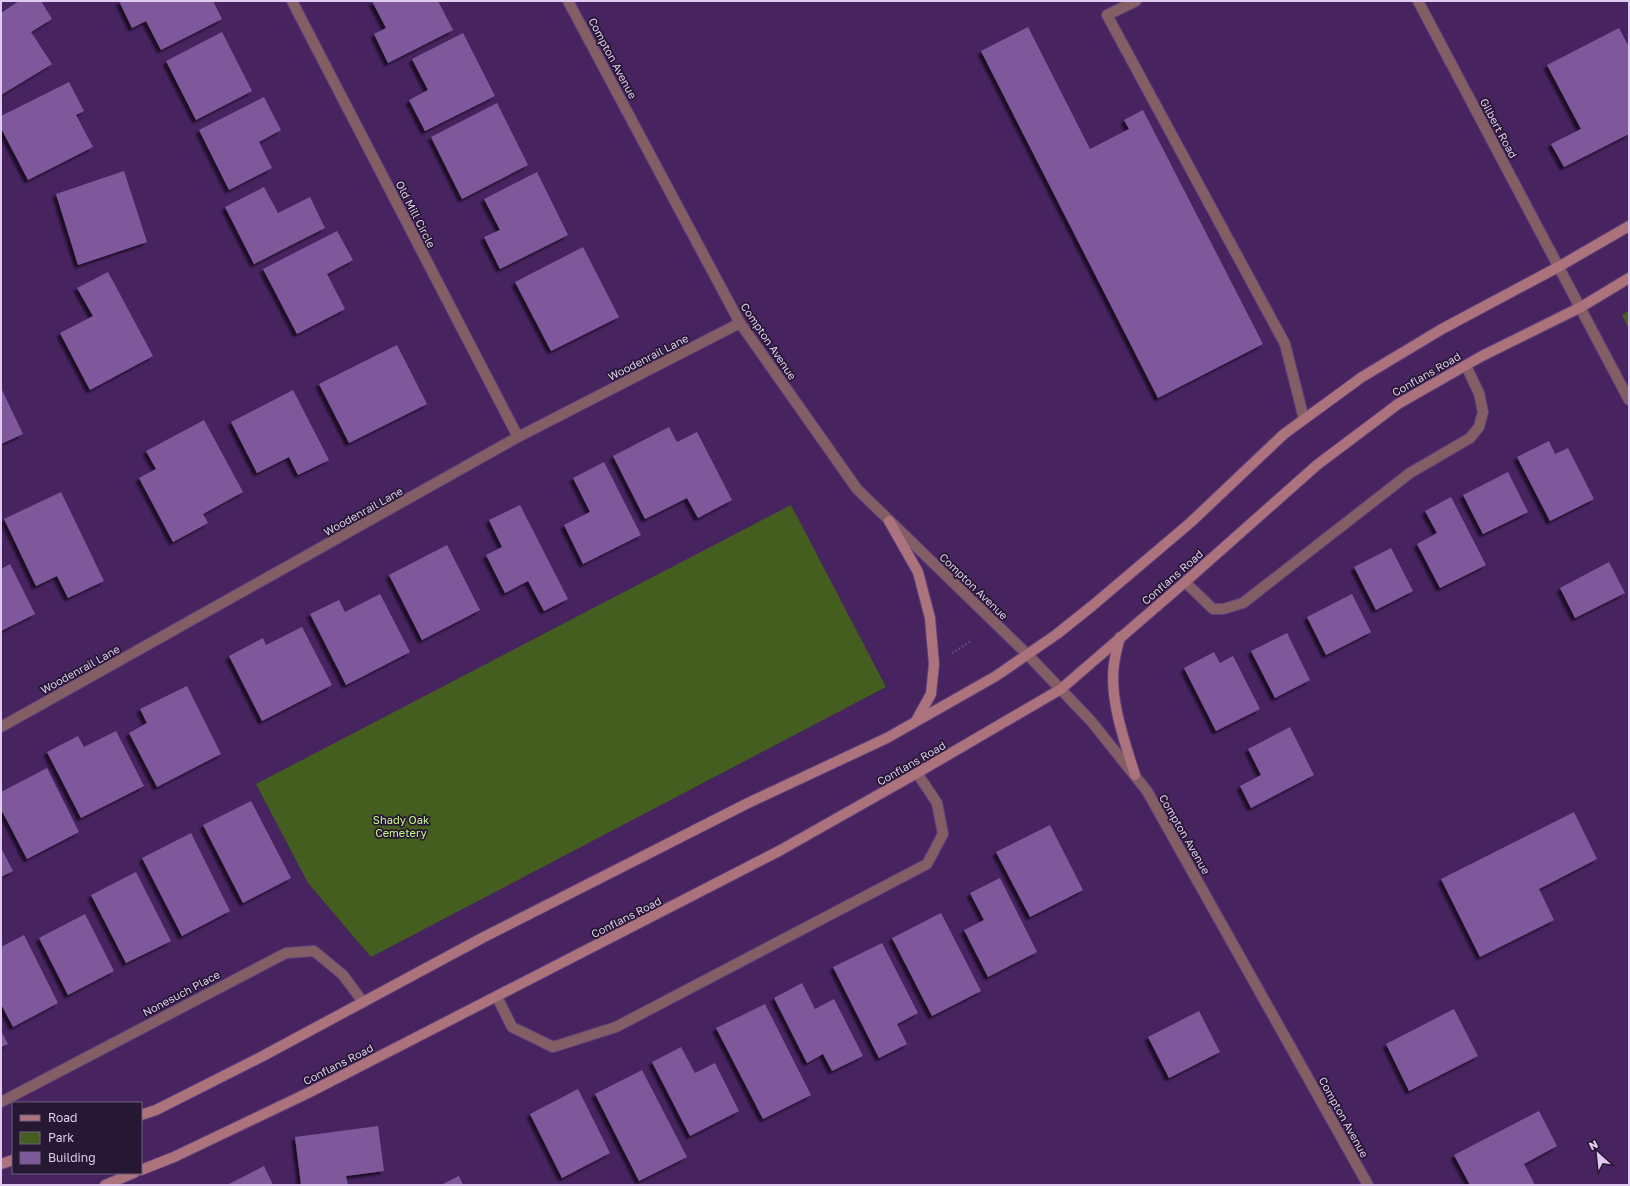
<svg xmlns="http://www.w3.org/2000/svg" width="1630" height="1186" font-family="'Golos Text',sans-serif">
	<defs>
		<filter id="shadow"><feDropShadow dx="-3.5" dy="3.5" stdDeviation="1" flood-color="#0009"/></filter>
	</defs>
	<rect width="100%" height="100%" fill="#472360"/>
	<path fill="#435e1e" d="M1629,310v19l-7,-14z
		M791,505l95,182 -515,270 -63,-74 -52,-99z"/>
	<path fill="#7e599b" filter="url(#shadow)" d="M19,1h22l11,18 -21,13 21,32 -51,31v-82z
		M119,1h94l9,18 -61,31 -15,-29 -14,7z
		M372,1h66l15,29 -65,33 -14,-29 12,-6z
		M1028,27l62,122 39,-20 -5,-9 19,-10 120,234 -105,54 -177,-347z
		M1619,28l10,19v87l-65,33 -13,-23 30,-15 -34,-64z
		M222,32l30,59 -56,29 -30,-59z
		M463,33l32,63 -70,35 -16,-31 19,-10 -16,-31z
		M69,82l15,29 -8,4 17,32 -65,33 -27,-52v-12z
		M264,97l17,33 -22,12 13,26 -43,22 -30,-60z
		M497,103l31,62 -66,34 -31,-62z
		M124,171l23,71 -69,23 -22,-71z
		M537,172l31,63 -68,34 -16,-32 16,-7 -16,-31z
		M264,187l14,26 32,-16 15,31 -71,36 -29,-57z
		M337,231l16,29 -26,14 18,35 -48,25 -34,-65z
		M583,247l36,70 -68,34 -36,-69z
		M108,272l45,84 -63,34 -30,-57 33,-17 -16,-28z
		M397,345l30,59 -78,39 -30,-59z
		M1,388l22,46 -22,10z
		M293,390l36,70 -31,15 -9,-18 -32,16 -26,-51z
		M204,420l39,72 -40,22 5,9 -35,19 -34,-64 17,-9 -10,-18z
		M669,427l8,15 20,-10 35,68 -34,18 -11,-20 -42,21 -32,-63z
		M1549,441l6,13 13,-6 26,51 -44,22 -33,-64z
		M604,462l37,73 -58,29 -19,-39 26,-13 -17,-34z
		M1508,472l20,40 -45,22 -20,-39z
		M61,492l43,89 -36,17 -11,-22 -21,10 -32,-67z
		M1451,497l35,68 -46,23 -23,-44 20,-11 -12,-22z
		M520,505l48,94 -24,12 -16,-30 -23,12 -19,-38 16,-8 -13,-27z
		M447,545l33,65 -58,30 -33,-65z
		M1391,548l22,43 -37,19 -22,-43z
		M1609,562l16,31 -50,25 -15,-30z
		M10,564l25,50 -34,17v-62z
		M380,594l30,58 -64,33 -36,-71 29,-14 6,12z
		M1352,594l19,38 -45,23 -19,-38z
		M302,627l30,58 -70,36 -33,-65 34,-18 3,7z
		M1287,633l23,47 -35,18 -24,-47z
		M1214,652l6,11 13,-7 27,53 -44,22 -32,-63z
		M187,686l34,68 -64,33 -28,-54 18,-10 -7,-14z
		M1290,727l24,48 -63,33 -11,-22 21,-11 -13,-26z
		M116,731l28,55 -63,32 -34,-66 31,-16 6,11z
		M47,768l32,64 -52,27 -26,-50v-17z
		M251,801l40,77 -48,25 -40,-78z
		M1574,812l23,47 -58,30 15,31 -74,37 -39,-78z
		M1050,825l33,65 -53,27 -34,-65z
		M191,833l39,78 -48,25 -40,-78z
		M1,848l12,23 -12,6z
		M136,872l35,69 -45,22 -35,-68z
		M1000,878l37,74 -49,25 -24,-47 20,-10 -14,-27z
		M941,913l40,78 -49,25 -40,-78z
		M85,914l29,57 -46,24 -29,-57z
		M24,935l34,68 -45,24 -12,-23v-57z
		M882,943l36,70 -21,11 10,20 -28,14 -46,-91z
		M802,983l13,26 19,-10 29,57 -31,15 -9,-17 -16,9 -33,-65z
		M765,1004l46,91 -48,24 -47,-91z
		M1454,1009l24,47 -69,35 -23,-47z
		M1199,1011l21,41 -51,26 -21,-41z
		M1,1031l7,13 -7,3z
		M681,1047l14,26 20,-10 24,48 -49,25 -38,-74z
		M642,1070l45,87 -48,24 -44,-87z
		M578,1089l32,64 -48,25 -32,-64z
		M1539,1111l18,35 -33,18 11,21h-65l-16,-30z
		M378,1126l6,45 -38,5 2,9h-47l-6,-48z
		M264,1166l9,19h-46z
		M459,1176l4,9h-22z"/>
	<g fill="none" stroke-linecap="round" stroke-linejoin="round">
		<defs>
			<path id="service" d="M1136,1l-29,14 178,329 19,75
				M1185,582l28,27h10l20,-6 167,-130 60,-35 9,-11 4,-15 -4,-19 -13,-27
				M497,997l15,30 41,20 63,-20 311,-163 16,-30 -6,-31 -20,-30"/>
			<path id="minor" d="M292,1l226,436
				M1,727l517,-290 222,-114
				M1,1102l285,-149 28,-2 29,24 20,27"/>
			<path id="tertiary" d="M568,1l172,322 117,166 170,165 64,67 56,70 221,394
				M1418,1l211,399"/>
			<path id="secondary" d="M889,521l29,51 12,46 4,46 -3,30 -15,27
				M1120,637c-2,9 -5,18 -6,27 -5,36 11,78 21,111
				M141,1115l15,-5 105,-53 223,-120 264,-134 139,-65 109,-62 61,-42 35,-28 98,-83 94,-89 78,-57 80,-48 118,-63 69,-40
				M1,1164l12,-4
				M141,1170l33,-13 136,-65 469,-241 138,-78 144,-84 124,-107 132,-117 81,-61 84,-48 99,-49 48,-29
				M105,1185l29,-12"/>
		</defs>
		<use href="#service" stroke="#62417a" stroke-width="12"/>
		<use href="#minor" stroke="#62417a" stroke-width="12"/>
		<use href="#tertiary" stroke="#62417a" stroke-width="12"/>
		<use href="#secondary" stroke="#62417a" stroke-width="12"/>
		<path stroke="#795b8f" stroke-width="2.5" stroke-dasharray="1 3" stroke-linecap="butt" d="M952,653l19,-12"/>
		<use href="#service" stroke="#835e64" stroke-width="10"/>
		<use href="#minor" stroke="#835e64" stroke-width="10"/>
		<use href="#tertiary" stroke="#835e64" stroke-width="10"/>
		<use href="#secondary" stroke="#ac737c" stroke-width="10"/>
	</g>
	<g text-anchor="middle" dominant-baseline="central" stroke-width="3.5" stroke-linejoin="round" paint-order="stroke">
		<g font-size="11" fill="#dfccf0" stroke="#261732">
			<text transform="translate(613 58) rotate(62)">Compton Avenue</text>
			<text transform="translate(1499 128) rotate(62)">Gilbert Road</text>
			<text transform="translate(416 214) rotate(63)">Old Mill Circle</text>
			<text transform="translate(769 341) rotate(56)">Compton Avenue</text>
			<text transform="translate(648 357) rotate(-27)">Woodenrail Lane</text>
			<text transform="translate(1426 374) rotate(-30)">Conflans Road</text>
			<text transform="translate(363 511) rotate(-29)">Woodenrail Lane</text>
			<text transform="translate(1172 577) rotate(-41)">Conflans Road</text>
			<text transform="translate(974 586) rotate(44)">Compton Avenue</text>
			<text transform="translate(80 669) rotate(-29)">Woodenrail Lane</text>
			<text transform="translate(911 763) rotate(-30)">Conflans Road</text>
			<text transform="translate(1185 834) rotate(60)">Compton Avenue</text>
			<text transform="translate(626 917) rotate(-27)">Conflans Road</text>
			<text transform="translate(181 993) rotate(-28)">Nonesuch Place</text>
			<text transform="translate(338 1064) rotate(-27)">Conflans Road</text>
			<text transform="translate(1344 1117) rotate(61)">Compton Avenue</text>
		</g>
		<g font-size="11" fill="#c4f68a" stroke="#261732">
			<text x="401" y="819">Shady Oak<tspan x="401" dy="13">Cemetery</tspan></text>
		</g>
	</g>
	<rect width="1630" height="1186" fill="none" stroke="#dfccf0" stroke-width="4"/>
	<rect x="12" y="1102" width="130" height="72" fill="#261732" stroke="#705f7e"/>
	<rect x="20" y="1115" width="20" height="6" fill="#ac737c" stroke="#705f7e"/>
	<text x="48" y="1122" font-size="12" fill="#dfccf0">Road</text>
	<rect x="20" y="1132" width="20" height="12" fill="#435e1e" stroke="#705f7e"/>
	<text x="48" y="1142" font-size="12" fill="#dfccf0">Park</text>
	<rect x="20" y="1152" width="20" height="12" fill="#7e599b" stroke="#705f7e"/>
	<text x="48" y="1162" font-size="12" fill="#dfccf0">Building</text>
	<g transform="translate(1598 1154) rotate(333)" stroke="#261732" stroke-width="3" paint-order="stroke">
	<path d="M0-3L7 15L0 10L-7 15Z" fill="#dfccf0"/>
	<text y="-6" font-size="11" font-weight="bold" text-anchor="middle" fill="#dfccf0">N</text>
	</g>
</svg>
